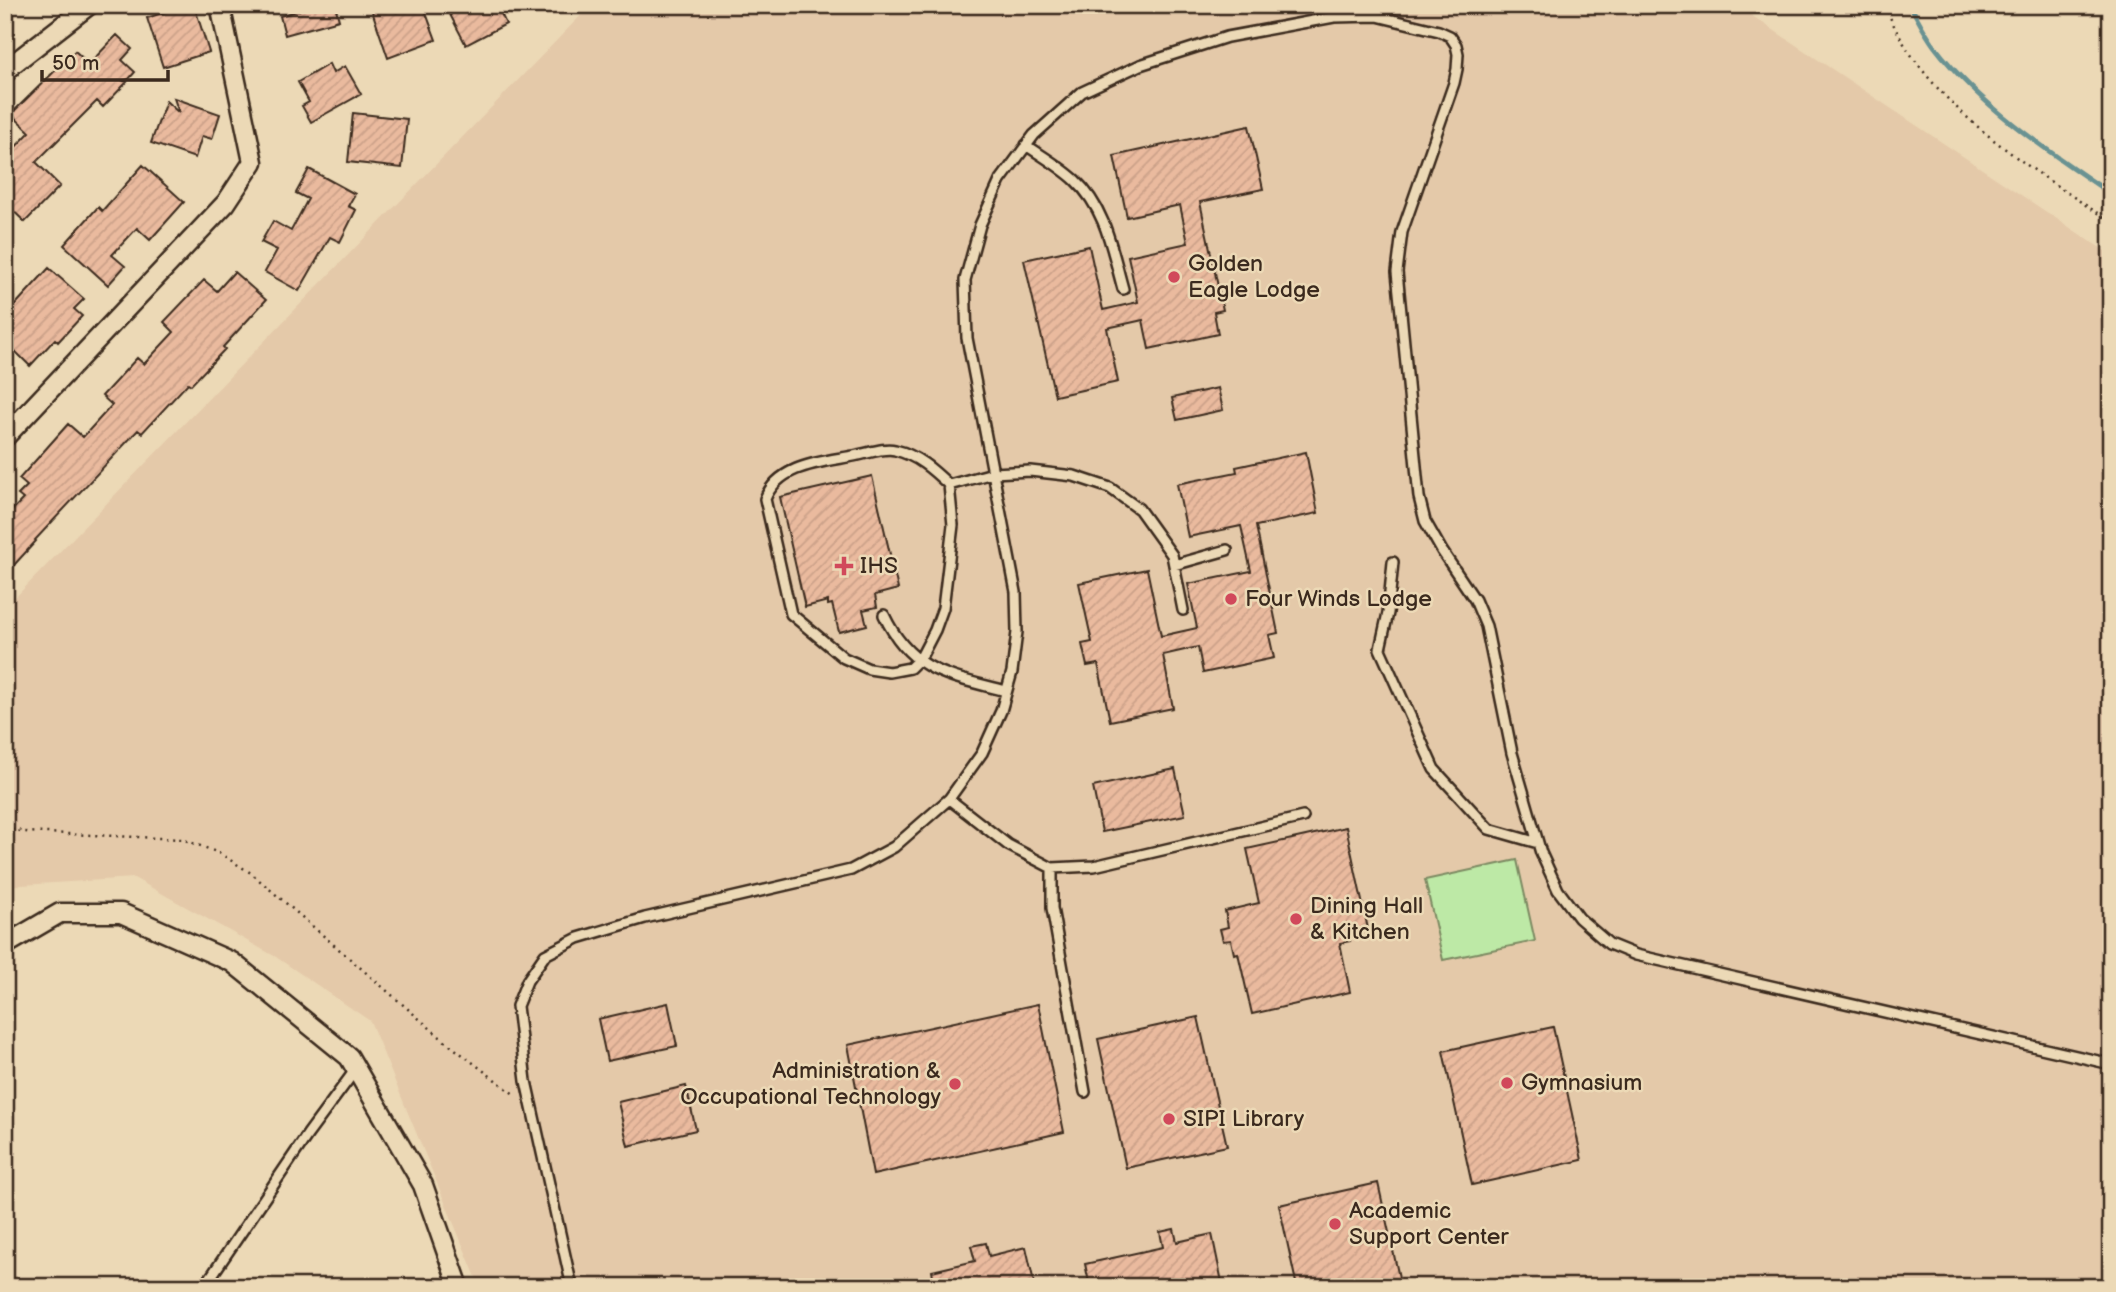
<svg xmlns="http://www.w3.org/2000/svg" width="2116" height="1292" font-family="'Balsamiq Sans',sans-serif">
	<defs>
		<pattern id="building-hatch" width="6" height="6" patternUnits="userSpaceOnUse" patternTransform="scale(1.75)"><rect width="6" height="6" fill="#eaba9e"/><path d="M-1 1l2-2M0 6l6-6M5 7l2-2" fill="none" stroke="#caa088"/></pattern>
	</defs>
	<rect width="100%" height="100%" fill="#ecd9b6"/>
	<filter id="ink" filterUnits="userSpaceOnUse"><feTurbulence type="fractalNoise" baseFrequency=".0143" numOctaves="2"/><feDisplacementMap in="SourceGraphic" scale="14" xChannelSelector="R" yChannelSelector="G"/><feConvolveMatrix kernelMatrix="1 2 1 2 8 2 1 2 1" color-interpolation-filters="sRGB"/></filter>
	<g filter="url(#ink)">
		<path fill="#e4c9a9" d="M591,5h1145l375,250v1032h-1631l-110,-266 -94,-64 -142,-79 -129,8v-278z"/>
		<path fill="#bde9a6" stroke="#7c8a62" stroke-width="2" d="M1517,860l18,81 -92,19 -18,-80z"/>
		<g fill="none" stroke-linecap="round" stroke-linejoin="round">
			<path stroke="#699292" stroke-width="5" d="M1910,5c8,14 15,29 25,42 46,60 114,105 176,147"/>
		</g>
		<path fill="url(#building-hatch)" stroke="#3b2a1e" stroke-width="2" d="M186,5h8l15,47 -46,15 -16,-49z
			M299,5h36l4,15 -54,15 -5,-19 20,-6z
			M370,5h25l2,7 26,-7 13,35 -48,18z
			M445,5h52l9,19 -40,21z
			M117,35l15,14 -10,11 13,12 -6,7 -5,2 3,1 -24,25 -6,-6 -61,61 24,24 -35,36 -20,-19v-22l7,-6 -7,-6v-11l25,-26 -19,-18 64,-63 14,13z
			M329,64l4,9 12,-7 16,28 -50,28 -9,-16 7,-4 -11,-20z
			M174,98l46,16 -8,25 -10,-3 -7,22 -44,-15 15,-42 13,12z
			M353,113l54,6 -5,49 -54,-6z
			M1249,126l14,63 -63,13 23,108 -9,2 4,22 -69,15 -6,-29 -36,8 11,54 -63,14 -31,-136 65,-14 14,64 35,-8 -10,-46 60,-13 -8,-38 -53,12 -13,-61z
			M143,165l41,37 -34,38 -13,-12 -25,27 13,11 -17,19 -44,-40 34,-38 4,4z
			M309,169l46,25 -7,12 8,4 -16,32 -10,-5 -31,54 -34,-19 12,-22 -16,-8 12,-21 18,10 17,-32 -12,-6z
			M49,268l35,31 -10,10 8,7 -24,26 -3,-3 -25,27 -15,-15 -10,11v-46z
			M234,272l32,28 -43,47 2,2 -34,36 -3,-2 -46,50 -4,-3 -103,110 1,1 -31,34v-57l18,-19 -5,-4 9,-9 -8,-7 49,-55 15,13 29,-32 -10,-9 35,-38 7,6 30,-32 -10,-10 40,-42 13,11z
			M1218,388l5,22 -46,10 -5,-22z
			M1306,452l12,61 -62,13 22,107 -9,2 5,23 -71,15 -5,-26 -35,8 10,53 -63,13 -12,-57 -11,2 -5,-22 10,-2 -13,-59 68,-14 14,67 36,-8 -9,-44 63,-13 -10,-45 -53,11 -11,-53 60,-12 -1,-5z
			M872,476l26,113 -23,6 2,12 -14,3 4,15 -28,7 -7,-28 -4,1v-4l-23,6 -25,-110z
			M1175,769l10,46 -83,17 -9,-45z
			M1346,827l22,102 -20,4 2,8 -10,2 10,49 -98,22 -14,-61 -4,1 -3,-14 -8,1 -3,-12 8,-2 -3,-16 34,-8 -12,-54z
			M668,1003l9,43 -70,15 -9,-42z
			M1038,1004l26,128 -191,43 -25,-130z
			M1198,1017l29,129 -101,22 -28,-129z
			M1553,1027l29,133 -110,25 -29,-134z
			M686,1086l10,44 -68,16 -10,-44z
			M1378,1183l22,99 -23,5h-80l-18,-82z
			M1174,1229l3,13 35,-8 11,53h-133l-5,-23 78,-17 -3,-15z
			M986,1243l3,13 37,-9 9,40h-100l-3,-16 43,-10 -4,-15z"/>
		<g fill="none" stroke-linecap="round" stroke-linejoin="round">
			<defs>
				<path id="service" d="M1026,145c16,11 35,22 49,35 31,29 37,70 48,109
					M949,485l4,40 -10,83 -8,22 -14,27 -11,11 -21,4 -20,-3 -25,-11 -53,-44 -26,-115c14,-36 60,-37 93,-44 11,-2 27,-8 37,-5 22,5 38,20 54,35l44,-12 37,-2 44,5 36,12 29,21 33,46 11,55
					M1393,562l-5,51 -8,36 54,120 55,60 49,14
					M1174,565l53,-15
					M884,615c27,58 66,61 122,76
					M949,799l59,46 44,23 42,-2 209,-49
					M1052,868v40l33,184
					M204,1287l104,-153 48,-65
					M572,1287l-46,-206 -9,-75 10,-25 18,-26 33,-17 67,-20 206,-48 43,-23 55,-48 33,-46 19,-42 11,-39 5,-40 -1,-40 -49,-254 -2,-58 15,-55 20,-44 34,-46 48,-43 58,-27 87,-28 107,-20 43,-1 62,15 11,5 6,9 2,9 -1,15 -3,14 -52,149 -5,40 22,225 6,24 17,30 33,49 11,26 26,127 29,100 17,37 21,28 30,26 27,11 475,109"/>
				<path id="minor" d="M5,73l8,-9 76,-59
					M5,437l221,-234 27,-41 -33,-157
					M5,945l55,-32h61l111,49 117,95 74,128 36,102"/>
			</defs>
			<use href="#service" stroke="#3b2a1e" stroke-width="14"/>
			<use href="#minor" stroke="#3b2a1e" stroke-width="23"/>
			<path stroke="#3b2a1e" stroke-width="2.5" stroke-dasharray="2 5" stroke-linecap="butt" d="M1885,5c37,98 143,161 226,217
				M5,827l19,5 158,7 37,14 32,20 195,169 69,53"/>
			<use href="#service" stroke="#ecd9b6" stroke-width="9"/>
			<use href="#minor" stroke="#ecd9b6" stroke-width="18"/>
		</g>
	</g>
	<g fill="#d1495b" stroke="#ecd9b6" stroke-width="2.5">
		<circle cx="1174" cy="277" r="7"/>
		<path d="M840.5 555.5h7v7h7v7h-7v7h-7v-7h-7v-7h7z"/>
		<circle cx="1231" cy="599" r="7"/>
		<circle cx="1296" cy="919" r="7"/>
		<circle cx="1507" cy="1083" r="7"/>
		<circle cx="955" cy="1084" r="7"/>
		<circle cx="1169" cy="1119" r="7"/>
		<circle cx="1335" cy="1224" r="7"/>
	</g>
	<g text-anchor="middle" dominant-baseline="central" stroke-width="5" stroke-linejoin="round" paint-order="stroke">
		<g font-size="23" fill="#3b2a1e" stroke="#ecd9b6" text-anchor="start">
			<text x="1188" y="264">Golden<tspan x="1188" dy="26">Eagle Lodge</tspan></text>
			<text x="860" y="566">IHS</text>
			<text x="1245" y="599">Four Winds Lodge</text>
			<text x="1310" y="906">Dining Hall<tspan x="1310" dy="26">&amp; Kitchen</tspan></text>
			<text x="941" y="1071" text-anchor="end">Administration &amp;<tspan x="941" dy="26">Occupational Technology</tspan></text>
			<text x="1521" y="1083">Gymnasium</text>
			<text x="1183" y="1119">SIPI Library</text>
			<text x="1349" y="1211">Academic<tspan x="1349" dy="26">Support Center</tspan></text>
		</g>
	</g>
	<rect width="2116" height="1292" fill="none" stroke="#ecd9b6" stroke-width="28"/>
	<rect x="14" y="14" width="2088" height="1264" fill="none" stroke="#3b2a1e" stroke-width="2.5" filter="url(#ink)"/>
	<path d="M42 70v10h126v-10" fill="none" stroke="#3b2a1e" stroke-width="3.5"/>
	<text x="52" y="70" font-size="21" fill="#3b2a1e" stroke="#ecd9b6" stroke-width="5" paint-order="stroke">50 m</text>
</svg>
